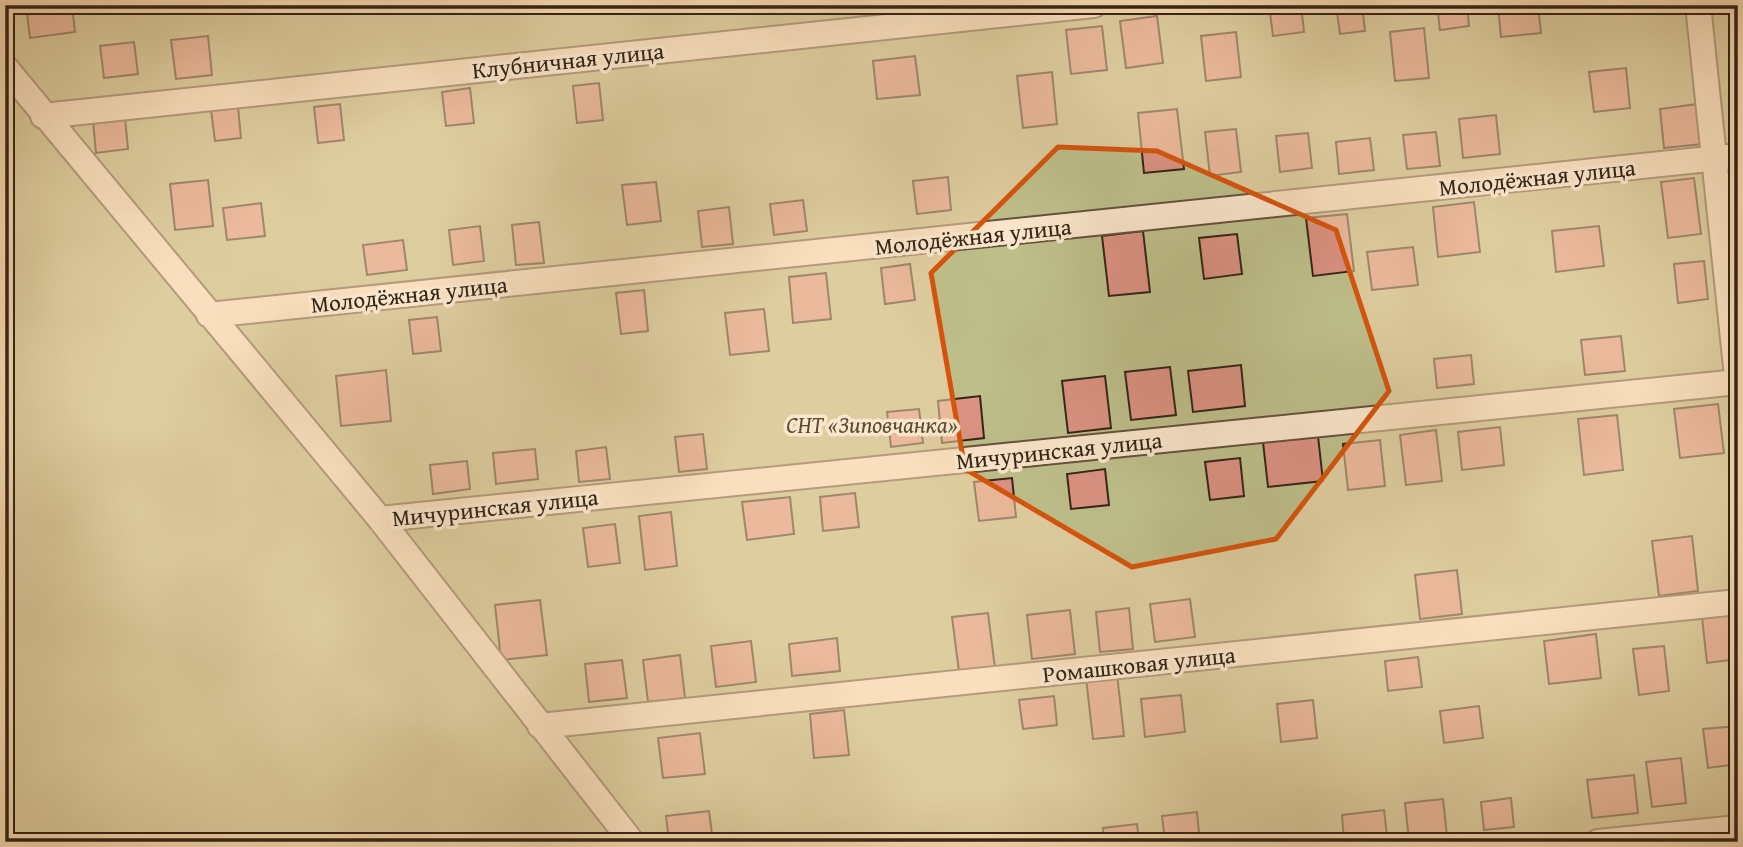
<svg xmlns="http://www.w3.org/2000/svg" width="1743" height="847" font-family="'Gentium Book Plus',serif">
	<rect width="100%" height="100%" fill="#f7d9b0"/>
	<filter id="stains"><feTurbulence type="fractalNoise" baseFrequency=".00286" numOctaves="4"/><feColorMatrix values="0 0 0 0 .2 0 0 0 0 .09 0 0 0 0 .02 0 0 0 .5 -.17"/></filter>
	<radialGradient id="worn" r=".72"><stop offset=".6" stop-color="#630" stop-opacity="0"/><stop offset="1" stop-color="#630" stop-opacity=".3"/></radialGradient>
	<path fill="#bebf8b" stroke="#787250" stroke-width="2" d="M5,5h1733v837h-1733z"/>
	<path fill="#db9282" stroke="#332416" stroke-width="2" d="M26,5h46l3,27 -45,6z
		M1269,5h32l3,27 -31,4z
		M1336,5h26l3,26 -25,3z
		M1437,5h30l2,21 -29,4z
		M1498,5h40l3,28 -40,4z
		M1157,16l6,47 -37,5 -6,-47z
		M1102,26l5,44 -36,4 -5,-44z
		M1424,28l5,50 -34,3 -5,-49z
		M1236,32l5,45 -35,4 -5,-45z
		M208,36l4,39 -36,4 -5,-39z
		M134,42l4,32 -34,4 -4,-32z
		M915,56l5,39 -43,4 -4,-38z
		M1733,59h5v42z
		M1626,68l4,40 -36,4 -5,-40z
		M1052,72l5,52 -34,4 -6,-52z
		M599,83l4,37 -26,3 -4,-37z
		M470,88l4,35 -28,3 -4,-34z
		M340,104l4,36 -26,3 -4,-36z
		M1698,104l4,40 -38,4 -4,-39z
		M238,107l3,31 -26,3 -4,-31z
		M1177,109l7,60 -40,4 -6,-60z
		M1496,115l4,39 -37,4 -4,-39z
		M125,118l3,31 -32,4 -3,-32z
		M1236,129l5,43 -31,4 -5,-44z
		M1436,132l4,34 -33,3 -4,-34z
		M1308,133l4,35 -32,4 -4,-36z
		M1370,138l4,32 -35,4 -3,-32z
		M948,177l3,33 -34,4 -4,-33z
		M1694,178l7,56 -33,4 -7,-56z
		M208,180l5,46 -38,4 -5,-46z
		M656,182l5,39 -34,4 -5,-40z
		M803,200l4,31 -33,4 -4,-31z
		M1474,202l6,50 -42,5 -5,-50z
		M261,203l4,33 -38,4 -4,-32z
		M729,207l4,37 -31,3 -4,-36z
		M1347,214l7,57 -41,5 -7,-58z
		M539,222l5,41 -28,2 -4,-40z
		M480,226l4,35 -31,4 -4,-35z
		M1599,226l5,40 -48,6 -4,-41z
		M1143,231l7,61 -41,4 -7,-60z
		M1237,234l5,40 -38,5 -5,-41z
		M403,240l4,30 -40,5 -4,-30z
		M1413,247l5,38 -46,5 -5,-38z
		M1704,261l4,38 -30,4 -4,-39z
		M910,264l5,36 -30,4 -4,-36z
		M826,273l5,46 -38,4 -4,-46z
		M644,290l4,41 -27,3 -5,-41z
		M764,309l5,42 -39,4 -5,-42z
		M437,317l4,34 -28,3 -4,-34z
		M1621,336l4,35 -40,4 -4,-35z
		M1471,355l3,29 -37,4 -3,-29z
		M1241,365l4,41 -52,6 -5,-41z
		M1170,367l6,48 -45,5 -6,-48z
		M386,370l5,51 -50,5 -5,-50z
		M1105,376l6,52 -43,5 -6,-52z
		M980,396l4,42 -42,5 -4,-42z
		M1718,404l6,49 -44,5 -6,-49z
		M919,409l4,34 -32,4 -4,-35z
		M1617,415l6,55 -39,5 -6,-56z
		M1500,427l4,38 -42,5 -4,-38z
		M1436,430l6,51 -36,4 -6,-50z
		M703,434l4,35 -28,3 -4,-35z
		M1318,436l5,45 -55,6 -5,-45z
		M1380,440l5,46 -37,4 -5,-46z
		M606,447l4,32 -31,3 -3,-31z
		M535,449l3,30 -42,5 -3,-31z
		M1240,458l4,38 -34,4 -5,-38z
		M467,461l3,28 -37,5 -3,-29z
		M1105,469l4,36 -38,4 -4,-35z
		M1012,478l4,39 -37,4 -5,-39z
		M855,493l4,34 -36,4 -3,-34z
		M790,497l4,37 -47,6 -5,-38z
		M671,512l6,54 -32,4 -6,-54z
		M615,524l5,39 -32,4 -5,-39z
		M1692,536l6,55 -39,5 -7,-55z
		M1457,570l5,44 -42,5 -5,-44z
		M1190,599l5,38 -40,5 -5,-38z
		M540,600l7,55 -46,5 -6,-55z
		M1129,608l4,41 -33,3 -4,-40z
		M1070,610l5,44 -43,5 -5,-44z
		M988,613l7,55 -36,4 -7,-55z
		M1738,613v46l-31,4 -5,-46z
		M1596,634l5,44 -52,6 -5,-43z
		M837,638l3,33 -48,5 -3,-32z
		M751,641l5,41 -40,5 -5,-41z
		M1664,646l5,45 -30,4 -6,-46z
		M680,655l5,43 -37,4 -5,-42z
		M1418,657l4,30 -34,4 -3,-30z
		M622,660l5,38 -38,4 -4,-38z
		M1117,674l7,62 -31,3 -7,-61z
		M1181,695l4,37 -40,5 -4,-38z
		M1054,696l3,29 -34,4 -4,-29z
		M1313,700l4,38 -36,4 -4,-38z
		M1479,706l4,32 -39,5 -4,-32z
		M844,710l5,45 -35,3 -4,-44z
		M1738,726v38l-30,4 -5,-39z
		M700,733l5,41 -42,4 -5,-40z
		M1681,758l5,45 -34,4 -6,-45z
		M1634,775l4,38 -46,5 -5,-38z
		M1511,798l3,29 -30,3 -3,-28z
		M1443,799l4,37 -38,4 -4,-37z
		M1384,810l3,26 -43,4 -2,-25z
		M709,811l4,31h-44l-3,-26z
		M1197,812l3,30h-35l-3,-26z
		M1137,824l2,18h-35l-1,-14z"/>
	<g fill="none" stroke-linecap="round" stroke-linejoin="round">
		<defs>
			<path id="street" d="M1698,5l40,381
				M5,67l375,452 252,323
				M43,116l1051,-111
				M209,315l1529,-159
				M380,519l1358,-137
				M540,726l1198,-124
				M1598,842l140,-14"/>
		</defs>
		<use href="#street" stroke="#64513c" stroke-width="28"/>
		<use href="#street" stroke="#fae6cc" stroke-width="24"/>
	</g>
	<path d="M0 0H1743V847H0ZM1058,147l99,4 179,79 53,161 -113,148 -144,28 -167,-98 -34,-196z" fill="#f7d9b0" fill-opacity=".55" fill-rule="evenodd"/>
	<path fill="none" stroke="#d6540d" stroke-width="5" stroke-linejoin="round" d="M1058,147l99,4 179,79 53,161 -113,148 -144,28 -167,-98 -34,-196z"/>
	<g text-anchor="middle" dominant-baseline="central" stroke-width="7" stroke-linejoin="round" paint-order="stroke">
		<g font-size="23" fill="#332416" stroke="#fae6cc">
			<text transform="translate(568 60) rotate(-6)">Клубничная улица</text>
			<text transform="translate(1537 177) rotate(-6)">Молодёжная улица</text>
			<text transform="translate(973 236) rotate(-6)">Молодёжная улица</text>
			<text transform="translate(409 294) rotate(-6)">Молодёжная улица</text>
			<text transform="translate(1059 450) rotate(-6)">Мичуринская улица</text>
			<text transform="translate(495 507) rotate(-6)">Мичуринская улица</text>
			<text transform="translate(1139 664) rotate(-6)">Ромашковая улица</text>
		</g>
		<g font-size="23" font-style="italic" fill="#564b33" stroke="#fae6cc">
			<text x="872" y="424">СНТ «Зиповчанка»</text>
		</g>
	</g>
	<rect width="1743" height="847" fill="none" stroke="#f7d9b0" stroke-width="28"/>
	<rect x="7" y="7" width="1729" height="833" fill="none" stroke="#332416" stroke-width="3.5"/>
	<rect x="14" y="14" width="1715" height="819" fill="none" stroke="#332416" stroke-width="2"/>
	<rect width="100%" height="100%" filter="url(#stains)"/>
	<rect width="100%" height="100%" fill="url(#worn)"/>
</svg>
